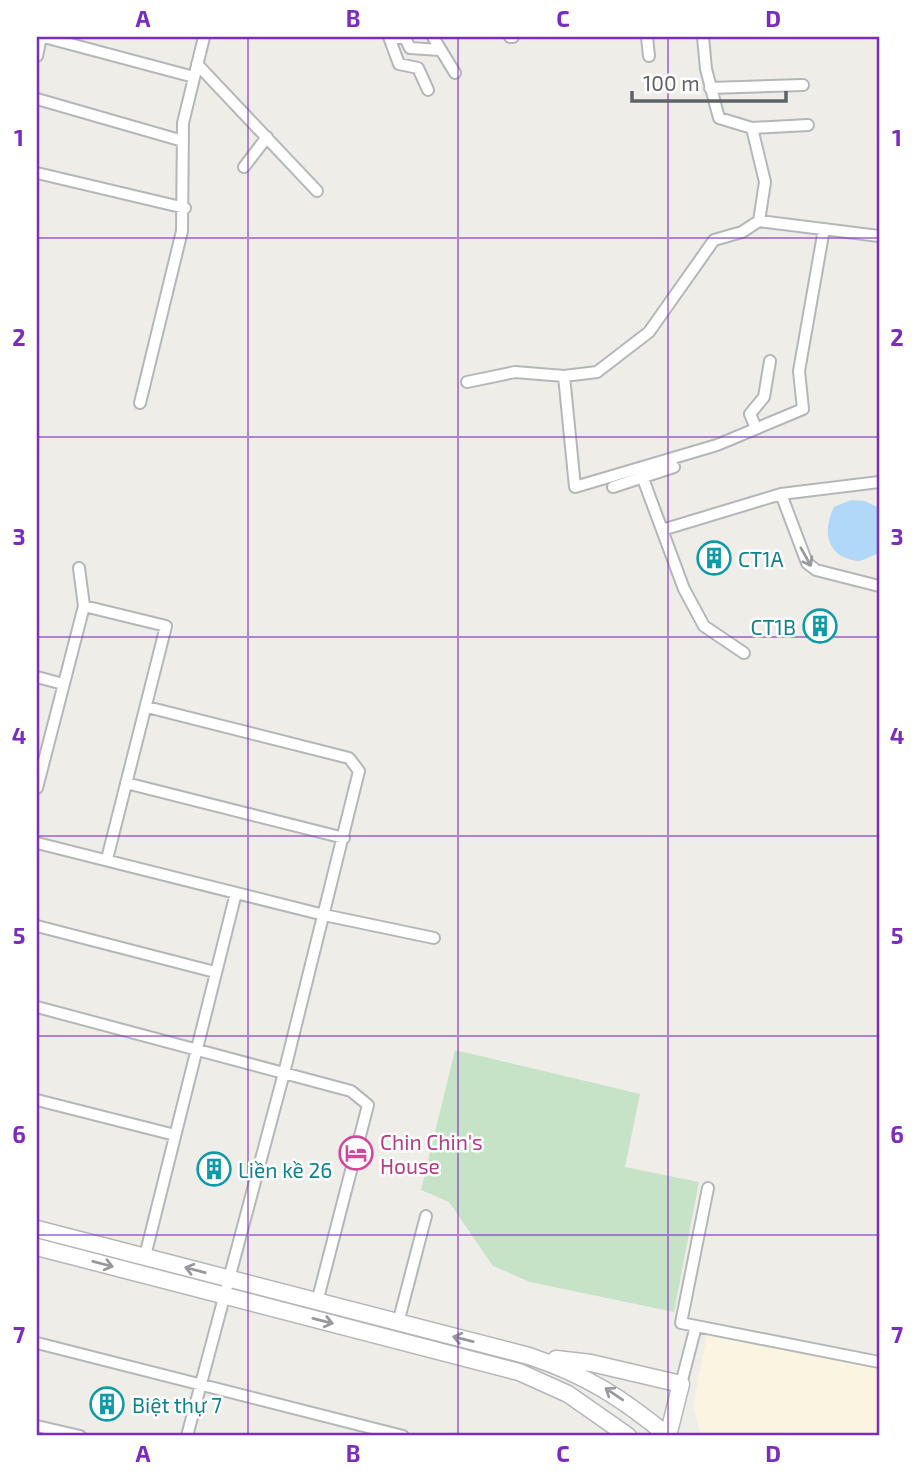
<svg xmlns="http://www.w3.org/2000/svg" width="916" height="1473" font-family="'Exo 2',sans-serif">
	<rect width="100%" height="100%" fill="#efede8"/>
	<path fill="#faf4e1" d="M707,1334l172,35v67h-174l-5,-4 -7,-25z"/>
	<path fill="#c7e3c7" d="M455,1050l185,44 -15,73 74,15 -25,130 -144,-30 -37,-16 -44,-64 -28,-12z"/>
	<path fill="#b1d8f6" d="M851,500l14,1 14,7v45l-19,8c-32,-2 -39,-28 -26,-54z"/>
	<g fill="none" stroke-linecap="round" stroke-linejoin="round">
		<defs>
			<path id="street" d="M44,37l150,40
				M389,37l10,27 19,4 10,22
				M433,37l22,36
				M510,37h3
				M647,37l2,19
				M703,37l3,32 13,49 33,10 13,54 -6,39
				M390,38h15l5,10 30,2
				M37,56l4,-19
				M197,64l120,127
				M710,88l93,-3
				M37,99l146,42
				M752,128l56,-3
				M244,167l23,-30
				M37,173l148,35
				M759,221l-17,11 -28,8 -65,92 -52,40 -33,4 11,111 142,-42 86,-36 -4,-38 25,-142
				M759,221l120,15
				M467,382l48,-10 49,4
				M140,403l42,-172 1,-108 21,-86
				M756,428l-6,-14 14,-17 6,-36
				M642,476l42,113 20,37 40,27
				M613,487l61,-20
				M781,494l26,69 9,7 63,16
				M662,530l119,-36 98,-12
				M84,606l82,20 -59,233
				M37,677l26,7
				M147,707l202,51 10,13 -75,302 -97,363
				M126,783l218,55
				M37,788l47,-182 -5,-38
				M37,843l287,72 110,23
				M37,926l178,46
				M37,1007l314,84 17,14 -51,197
				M37,1100l138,35
				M708,1188l-27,135 198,39
				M145,1256l91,-363
				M398,1323l28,-107
				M37,1343l366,93
				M681,1384l15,-58
				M37,1426l43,10"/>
			<path id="secondary" d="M37,1229l492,127c57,19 93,42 139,80
				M37,1247l482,125 49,22 60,42
				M556,1359l35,4 90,21 -13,52"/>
		</defs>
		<use href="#street" stroke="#b4b7ba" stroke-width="14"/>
		<use href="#secondary" stroke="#b4b6ba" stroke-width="19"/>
		<use href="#street" stroke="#fff" stroke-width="10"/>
		<use href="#secondary" stroke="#fff" stroke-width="16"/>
	</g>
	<defs><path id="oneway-shaft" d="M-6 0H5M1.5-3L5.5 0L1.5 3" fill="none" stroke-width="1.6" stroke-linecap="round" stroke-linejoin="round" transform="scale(1.75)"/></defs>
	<g stroke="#97999c">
		<use href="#oneway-shaft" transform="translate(806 557) rotate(61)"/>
		<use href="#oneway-shaft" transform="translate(103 1264) rotate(15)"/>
		<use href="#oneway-shaft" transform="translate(195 1270) rotate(-165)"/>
		<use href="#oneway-shaft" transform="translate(323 1321) rotate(14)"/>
		<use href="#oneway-shaft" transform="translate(463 1339) rotate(-166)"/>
		<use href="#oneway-shaft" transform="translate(614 1394) rotate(-146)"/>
	</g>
	<path fill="none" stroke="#7b2cbf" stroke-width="2" stroke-opacity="0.55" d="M248,37v1399M458,37v1399M668,37v1399M37,238h842M37,437h842M37,637h842M37,836h842M37,1036h842M37,1235h842"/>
	<defs>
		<symbol id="building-ring" viewBox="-11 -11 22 22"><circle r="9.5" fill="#fff" stroke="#0f9aa8" stroke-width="1.5"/><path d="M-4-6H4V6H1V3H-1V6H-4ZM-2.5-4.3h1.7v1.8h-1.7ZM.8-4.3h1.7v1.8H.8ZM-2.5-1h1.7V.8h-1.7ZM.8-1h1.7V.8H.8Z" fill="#0f9aa8"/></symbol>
		<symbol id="hotel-ring" viewBox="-11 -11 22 22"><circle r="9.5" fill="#fff" stroke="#d1479c" stroke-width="1.5"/><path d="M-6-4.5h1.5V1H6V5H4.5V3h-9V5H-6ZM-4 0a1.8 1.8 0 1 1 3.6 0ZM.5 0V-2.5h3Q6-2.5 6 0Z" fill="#d1479c"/></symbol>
	</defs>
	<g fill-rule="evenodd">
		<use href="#building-ring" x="695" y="539" width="38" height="38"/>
		<use href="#building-ring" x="801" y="607" width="38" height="38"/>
		<use href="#hotel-ring" x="337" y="1134" width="38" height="38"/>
		<use href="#building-ring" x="195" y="1150" width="38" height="38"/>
		<use href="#building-ring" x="88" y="1385" width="38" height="38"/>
	</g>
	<g text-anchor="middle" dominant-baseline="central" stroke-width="5" stroke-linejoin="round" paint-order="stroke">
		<g font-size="21" fill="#0d838f" stroke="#fff" text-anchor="start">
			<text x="738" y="558">CT1A</text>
			<text x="796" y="626" text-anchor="end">CT1B</text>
			<text x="238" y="1169">Liền kề 26</text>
			<text x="132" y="1404">Biệt thự 7</text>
		</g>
		<g font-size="21" fill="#b23c85" stroke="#fff" text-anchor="start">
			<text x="380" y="1141">Chin Chin's<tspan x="380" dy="24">House</tspan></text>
		</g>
	</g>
	<rect width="916" height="1473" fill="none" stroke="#ffffff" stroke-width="77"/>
	<path d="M632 91v10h154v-10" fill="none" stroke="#5f6266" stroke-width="3.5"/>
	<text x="643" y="91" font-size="21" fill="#5f6266" stroke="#ffffff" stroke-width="5" paint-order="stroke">100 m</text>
	<rect x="38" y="38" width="840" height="1396" fill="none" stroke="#7b2cbf" stroke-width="2.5"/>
	<g font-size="23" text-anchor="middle" font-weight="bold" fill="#7b2cbf">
		<text x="143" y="27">A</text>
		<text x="353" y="27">B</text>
		<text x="563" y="27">C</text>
		<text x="773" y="27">D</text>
		<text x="19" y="146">1</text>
		<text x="897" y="146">1</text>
		<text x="19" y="346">2</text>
		<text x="897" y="346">2</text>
		<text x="19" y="545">3</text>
		<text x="897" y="545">3</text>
		<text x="19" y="744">4</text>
		<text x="897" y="744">4</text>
		<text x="19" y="944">5</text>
		<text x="897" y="944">5</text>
		<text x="19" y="1143">6</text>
		<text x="897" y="1143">6</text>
		<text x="19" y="1343">7</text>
		<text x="897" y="1343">7</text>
		<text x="143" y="1462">A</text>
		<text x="353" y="1462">B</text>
		<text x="563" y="1462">C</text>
		<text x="773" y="1462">D</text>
	</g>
</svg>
